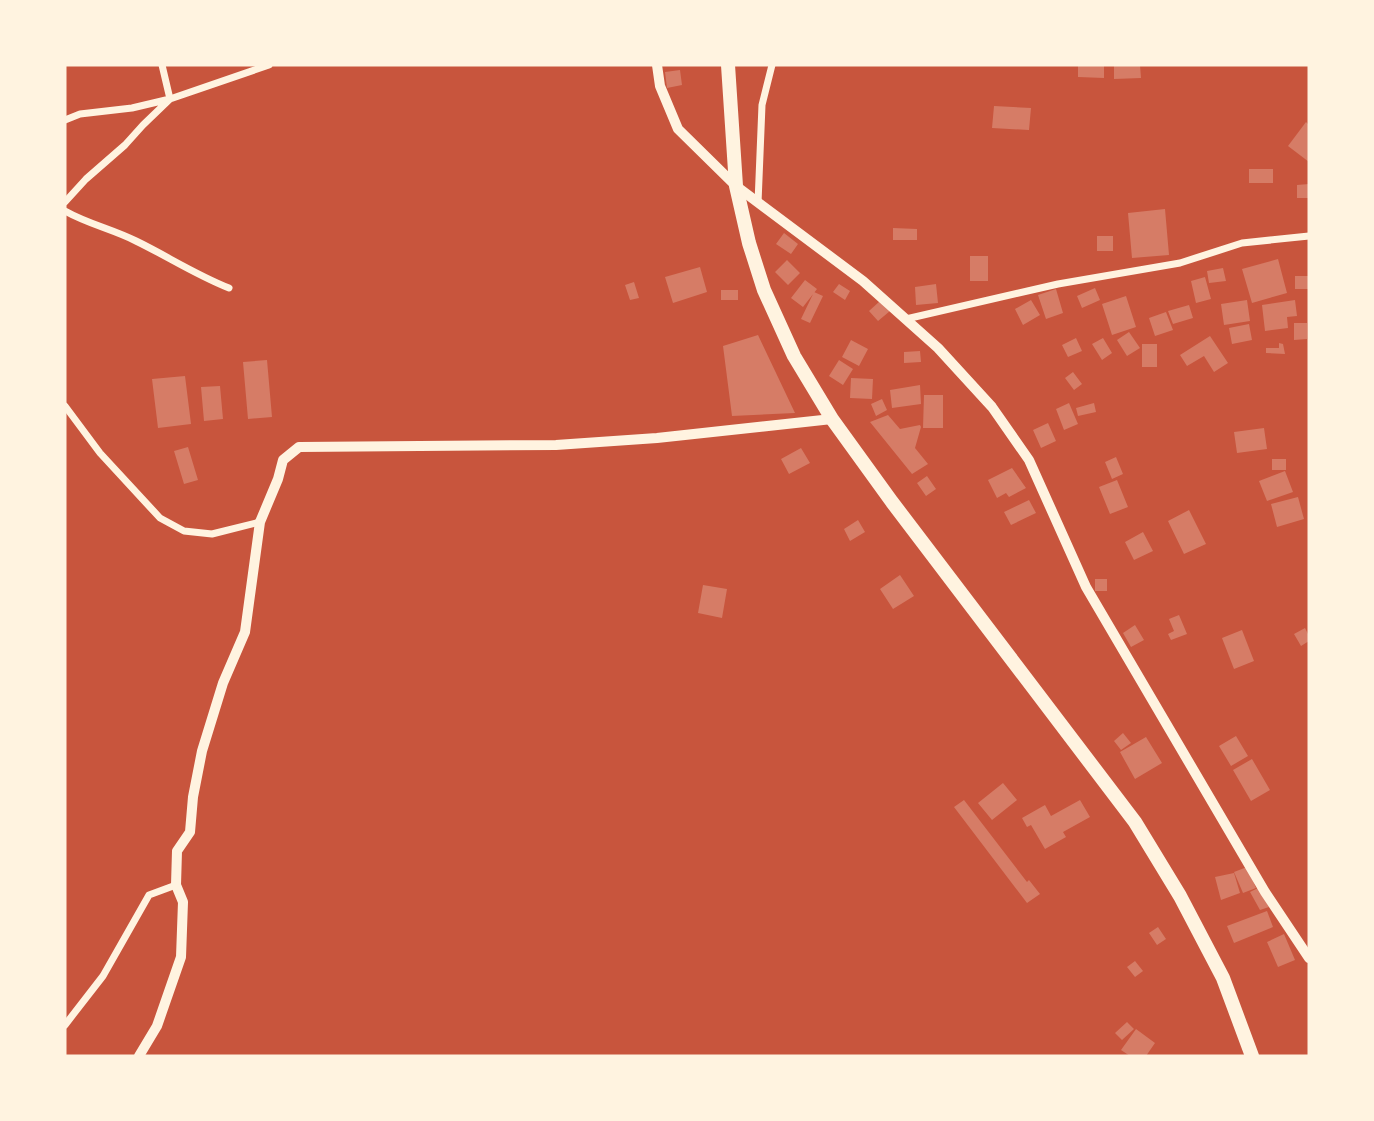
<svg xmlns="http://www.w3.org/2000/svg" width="1374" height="1121" font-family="'Public Sans',sans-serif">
	<rect width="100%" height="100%" fill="#c8553d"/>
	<path fill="#d67c66" d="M1078,65h26v13l-26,-1z
		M1114,65h26l1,13 -27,1z
		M680,70l2,15 -15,3 -2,-16z
		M994,106l37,2 -2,22 -37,-2z
		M1306,122l3,3v37l-21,-16z
		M1249,169h24v14h-24z
		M1309,184v14h-12v-13z
		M1165,209l4,46 -37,3 -4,-45z
		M893,228l24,1v11h-24z
		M784,233l14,11 -7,10 -15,-10z
		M1097,236h16v15h-16z
		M970,256h18v25h-18z
		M1278,259l9,34 -35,10 -10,-34z
		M787,260l13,13 -12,12 -13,-13z
		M700,267l7,25 -34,11 -8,-26z
		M1223,268l3,13 -17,2 -2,-12z
		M1295,276h14v13h-14z
		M1205,277l6,22 -15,4 -5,-22z
		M805,280l12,9 -14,18 -12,-9z
		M634,282l5,16 -9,2 -5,-15z
		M839,284l11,7 -5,9 -12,-8z
		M936,284l2,19 -22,2 -1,-18z
		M1095,288l5,12 -18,8 -5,-12z
		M1056,289l7,24 -17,6 -8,-24z
		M721,290h17v10h-17z
		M814,292l9,4 -13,27 -9,-4z
		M1126,296l10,31 -24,8 -10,-31z
		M1031,300l9,15 -17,10 -8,-16z
		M1247,300l3,21 -26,4 -3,-21z
		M1295,300l2,16 -10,1 1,11 -23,3 -3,-26z
		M880,301l10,10 -12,10 -9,-10z
		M1189,305l4,13 -20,6 -5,-13z
		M1166,312l7,18 -18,6 -6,-18z
		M1294,323h13v16l-13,1z
		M1249,324l3,16 -20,4 -3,-16z
		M1129,332l11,16 -13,8 -10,-16z
		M758,335l37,78 -63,3 -9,-70z
		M1210,336l18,27 -14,9 -10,-16 -17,10 -7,-11z
		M1076,338l6,13 -14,6 -6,-12z
		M1103,338l9,15 -10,7 -10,-16z
		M851,340l17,9 -9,17 -17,-9z
		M1279,343l4,1 2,10 -19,-1v-5h13z
		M1142,344h15v23h-15z
		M920,351l1,11 -17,1v-11z
		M267,360l5,57 -24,2 -5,-57z
		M839,360l14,9 -10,16 -14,-9z
		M1073,372l9,12 -8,6 -9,-12z
		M185,376l6,48 -33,4 -6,-49z
		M851,378l22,1 -1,20 -22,-1z
		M920,385l1,19 -29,4 -2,-18z
		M220,386l3,33 -19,2 -3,-34z
		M924,395h19v33h-20z
		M882,399l5,11 -11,6 -5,-12z
		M1069,403l9,21 -14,6 -8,-21z
		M1094,403l2,9 -18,4 -2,-8z
		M888,415l12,14 20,-4 1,2 -6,21 13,16 -16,10 -42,-52z
		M1048,423l8,18 -15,7 -8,-18z
		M1264,428l3,21 -30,4 -3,-21z
		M188,447l10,33 -14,4 -10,-33z
		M801,448l9,15 -21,11 -8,-15z
		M1116,457l7,17 -11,5 -7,-17z
		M1272,459h14v11h-14z
		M1012,468l14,20 -17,9 -3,-4 -9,5 -9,-18z
		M1285,471l8,21 -26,9 -8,-20z
		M927,476l9,13 -10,7 -9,-13z
		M1117,480l11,27 -18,7 -11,-27z
		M1298,497l6,22 -27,8 -6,-23z
		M1029,500l7,13 -25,12 -7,-13z
		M1189,510l17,34 -22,10 -16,-33z
		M858,520l7,12 -15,9 -6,-12z
		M1143,532l10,19 -19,9 -9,-18z
		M900,575l14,21 -21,13 -13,-20z
		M1095,579h12v12h-12z
		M703,585l24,4 -5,29 -24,-5z
		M1179,615l8,19 -16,6 -3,-6 6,-3 -5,-12z
		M1135,625l9,15 -13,7 -8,-14z
		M1305,628l4,8v5l-8,5 -7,-12z
		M1242,630l12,31 -20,8 -12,-31z
		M1123,733l8,10 -10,7 -7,-9z
		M1236,736l12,20 -17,10 -12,-20z
		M1146,737l16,26 -27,16 -15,-27z
		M1252,759l18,31 -19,11 -18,-31z
		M1003,783l14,17 -25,20 -14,-17z
		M964,800l63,82 2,-2 11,14 -13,9 -73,-96z
		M1080,800l10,17 -27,15 3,5 -21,12 -14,-24 -4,2 -5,-9 23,-13 6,11z
		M1247,867l9,21 -13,5 -9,-21z
		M1234,873l6,20 -19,7 -6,-23z
		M1258,888l11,19 -9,3 -10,-18z
		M1267,911l6,16 -39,16 -7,-17z
		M1158,927l8,12 -9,6 -8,-12z
		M1284,934l11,26 -17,7 -11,-25z
		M1135,961l8,10 -8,6 -8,-10z
		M1127,1022l7,7 -12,11 -7,-7z
		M1136,1029l19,14 -9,13h-16l-9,-6z"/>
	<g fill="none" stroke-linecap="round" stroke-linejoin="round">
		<path stroke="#fff3e0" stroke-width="7" d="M65,120l15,-6 52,-6 38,-9 99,-34
			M65,202l21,-23 39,-34 18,-20 27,-26 -8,-34
			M758,203l4,-98 10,-40
			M65,211c23,13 47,18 71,30 31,15 60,34 93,47
			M906,319l152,-35 122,-21 62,-20 67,-7
			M65,406l35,47 60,65 24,13 28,3 48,-12
			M65,1025l38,-49 46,-81 27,-10"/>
		<path stroke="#fff3e0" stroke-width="10" d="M657,65l3,21 18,43 58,57 127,95 75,67 54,59 37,53 57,127 179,305 44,66
			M139,1056l18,-30 24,-69 2,-55 -7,-17 1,-34 13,-19 3,-35 9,-46 21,-68 22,-51 15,-110 18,-43 5,-19 16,-13 257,-2 101,-7 175,-19"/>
		<path stroke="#fff3e0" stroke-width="14" d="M728,65l8,121 13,57 15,47 30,66 38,63 60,83 243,320 45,74 43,82 29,78"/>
	</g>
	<rect width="1374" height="1121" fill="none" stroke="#fff3e0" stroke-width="133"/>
</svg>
